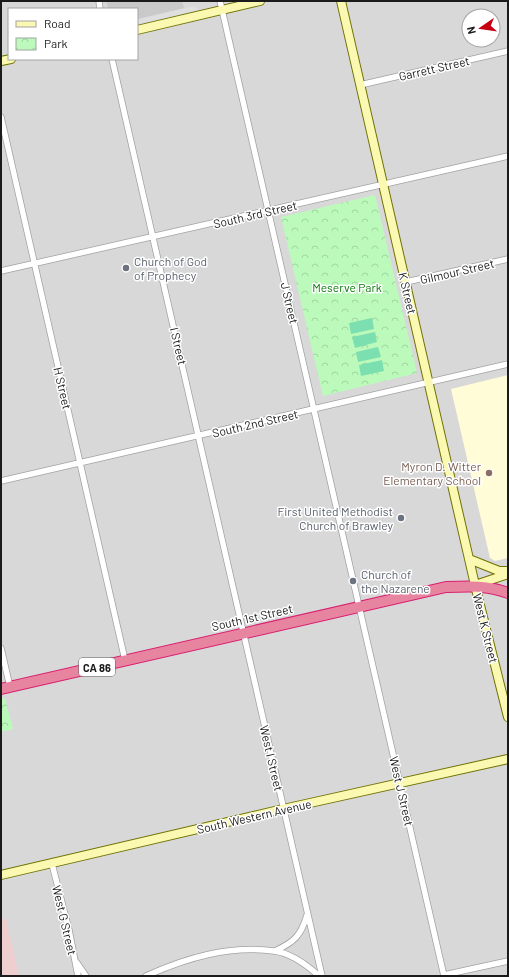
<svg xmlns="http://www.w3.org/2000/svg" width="509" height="977" font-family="Barlow,sans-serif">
	<defs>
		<pattern id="park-crowns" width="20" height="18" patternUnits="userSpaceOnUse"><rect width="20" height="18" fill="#bbfaba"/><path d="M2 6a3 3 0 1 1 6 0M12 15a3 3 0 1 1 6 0" fill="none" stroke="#a0d69f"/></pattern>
	</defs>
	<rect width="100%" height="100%" fill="#ede8e0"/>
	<path fill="#d9d8d8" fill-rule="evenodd" d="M1,1h507v975h-507zM9,9h128v50h-128zM469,16h24v24h-24z"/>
	<path fill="#efced0" d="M6,918l13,58h-18v-56z"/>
	<path fill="#fffcd7" d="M508,375v183l-13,3 -5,-3 -39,-169z"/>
	<path fill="#c9c9c9" d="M107,1h75l2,7 -47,11v-10h-29z"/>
	<path fill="url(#park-crowns)" d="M375,195l42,178 -94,23 -42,-179z
		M5,698l8,31 -12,3v-33z"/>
	<path fill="#7bdfb0" d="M372,318l2,11 -23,5 -2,-11z
		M375,332l2,10 -22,6 -3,-11z
		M378,347l3,10 -23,5 -2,-10z
		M382,360l2,11 -23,5 -2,-11z"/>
	<path fill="#dfdfdf" d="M195,6l4,4 -62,14v-4z"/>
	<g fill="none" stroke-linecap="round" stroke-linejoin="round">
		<defs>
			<path id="street" d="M99,1l1,8
				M220,1l224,975
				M112,59l210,917
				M360,85l148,-34
				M1,117l124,543
				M1,271l507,-115
				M406,282l102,-23
				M1,481l507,-117
				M1,648l9,39
				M52,864l17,66 9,46
				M275,951c19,-9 26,-15 32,-36
				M77,963l9,13
				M444,975l64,-14
				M146,976c40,-18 83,-31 128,-25 16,2 33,14 45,25"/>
			<path id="secondary" d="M341,1l134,584 33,132
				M137,30l123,-29
				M1,61l10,-2
				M469,559l30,12h9
				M475,585l33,-11
				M1,875l282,-66 225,-50"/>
			<path id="highway" d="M1,689l445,-102c22,-1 42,-2 62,6"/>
		</defs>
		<use href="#street" stroke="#a2a2a2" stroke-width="7"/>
		<use href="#secondary" stroke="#6f7203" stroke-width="10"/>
		<use href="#highway" stroke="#d8206f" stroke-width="12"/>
		<use href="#street" stroke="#fff" stroke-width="5.5"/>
		<use href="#secondary" stroke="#faf8b1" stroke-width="8"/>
		<use href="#highway" stroke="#e785a0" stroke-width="10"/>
	</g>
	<g fill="#6b7280" stroke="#fff" stroke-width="1.5">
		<circle cx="126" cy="268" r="4"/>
		<circle cx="401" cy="518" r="4"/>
		<circle cx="353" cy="581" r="4"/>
	</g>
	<circle fill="#8d6e63" stroke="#fff" stroke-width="1.5" cx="489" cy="473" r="4"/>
	<g text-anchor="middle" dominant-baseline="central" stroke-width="3" stroke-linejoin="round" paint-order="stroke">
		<rect fill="#fff" stroke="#5f5f5f" stroke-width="1" x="79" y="658" width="36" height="18" rx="3"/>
		<g font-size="11" font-weight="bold" fill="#1b1b1b">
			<text x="97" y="667">CA 86</text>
		</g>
		<g font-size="12" fill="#1b1b1b" stroke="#fff">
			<text transform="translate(434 68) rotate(-13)">Garrett Street</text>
			<text transform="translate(255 214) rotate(-13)">South 3rd Street</text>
			<text transform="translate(457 271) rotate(-13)">Gilmour Street</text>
			<text transform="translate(408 293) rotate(77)">K Street</text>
			<text transform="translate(290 303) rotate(77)">J Street</text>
			<text transform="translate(179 346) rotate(77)">I Street</text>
			<text transform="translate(63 388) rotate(77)">H Street</text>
			<text transform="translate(255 423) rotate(-13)">South 2nd Street</text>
			<text transform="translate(252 617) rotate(-13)">South 1st Street</text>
			<text transform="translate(486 628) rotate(76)">West K Street</text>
			<text transform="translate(272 758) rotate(77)">West I Street</text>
			<text transform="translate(402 791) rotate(77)">West J Street</text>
			<text transform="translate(254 816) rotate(-13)">South Western Avenue</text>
			<text transform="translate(65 920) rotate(77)">West G Street</text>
		</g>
		<g font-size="12" fill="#5b616d" stroke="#fff" text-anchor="start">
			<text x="134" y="261">Church of God<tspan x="134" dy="14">of Prophecy</tspan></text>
			<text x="393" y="511" text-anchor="end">First United Methodist<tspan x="393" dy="14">Church of Brawley</tspan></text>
			<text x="361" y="574">Church of<tspan x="361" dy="14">the Nazarene</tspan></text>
		</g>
		<g font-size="12" fill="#097909" stroke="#fff">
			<text x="347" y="287">Meserve Park</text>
		</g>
		<g font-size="12" fill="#785e54" stroke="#fff" text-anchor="end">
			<text x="481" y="466">Myron D. Witter<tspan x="481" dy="14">Elementary School</tspan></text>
		</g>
	</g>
	<rect width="509" height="977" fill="none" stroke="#1b1b1b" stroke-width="4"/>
	<rect x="8" y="8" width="130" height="52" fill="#ffffff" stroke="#a4a4a4"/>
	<rect x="16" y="21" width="20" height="6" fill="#faf8b1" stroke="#a4a4a4"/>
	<text x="44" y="28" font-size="12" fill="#1b1b1b">Road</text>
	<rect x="16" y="38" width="20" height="12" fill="url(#park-crowns)" stroke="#a4a4a4"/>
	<text x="44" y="48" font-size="12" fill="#1b1b1b">Park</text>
	<g transform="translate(481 28) rotate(257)"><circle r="19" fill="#ffffff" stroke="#a4a4a4"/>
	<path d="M0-3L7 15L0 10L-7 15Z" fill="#c60011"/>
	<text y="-6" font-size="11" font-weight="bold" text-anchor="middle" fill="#1b1b1b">N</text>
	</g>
</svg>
